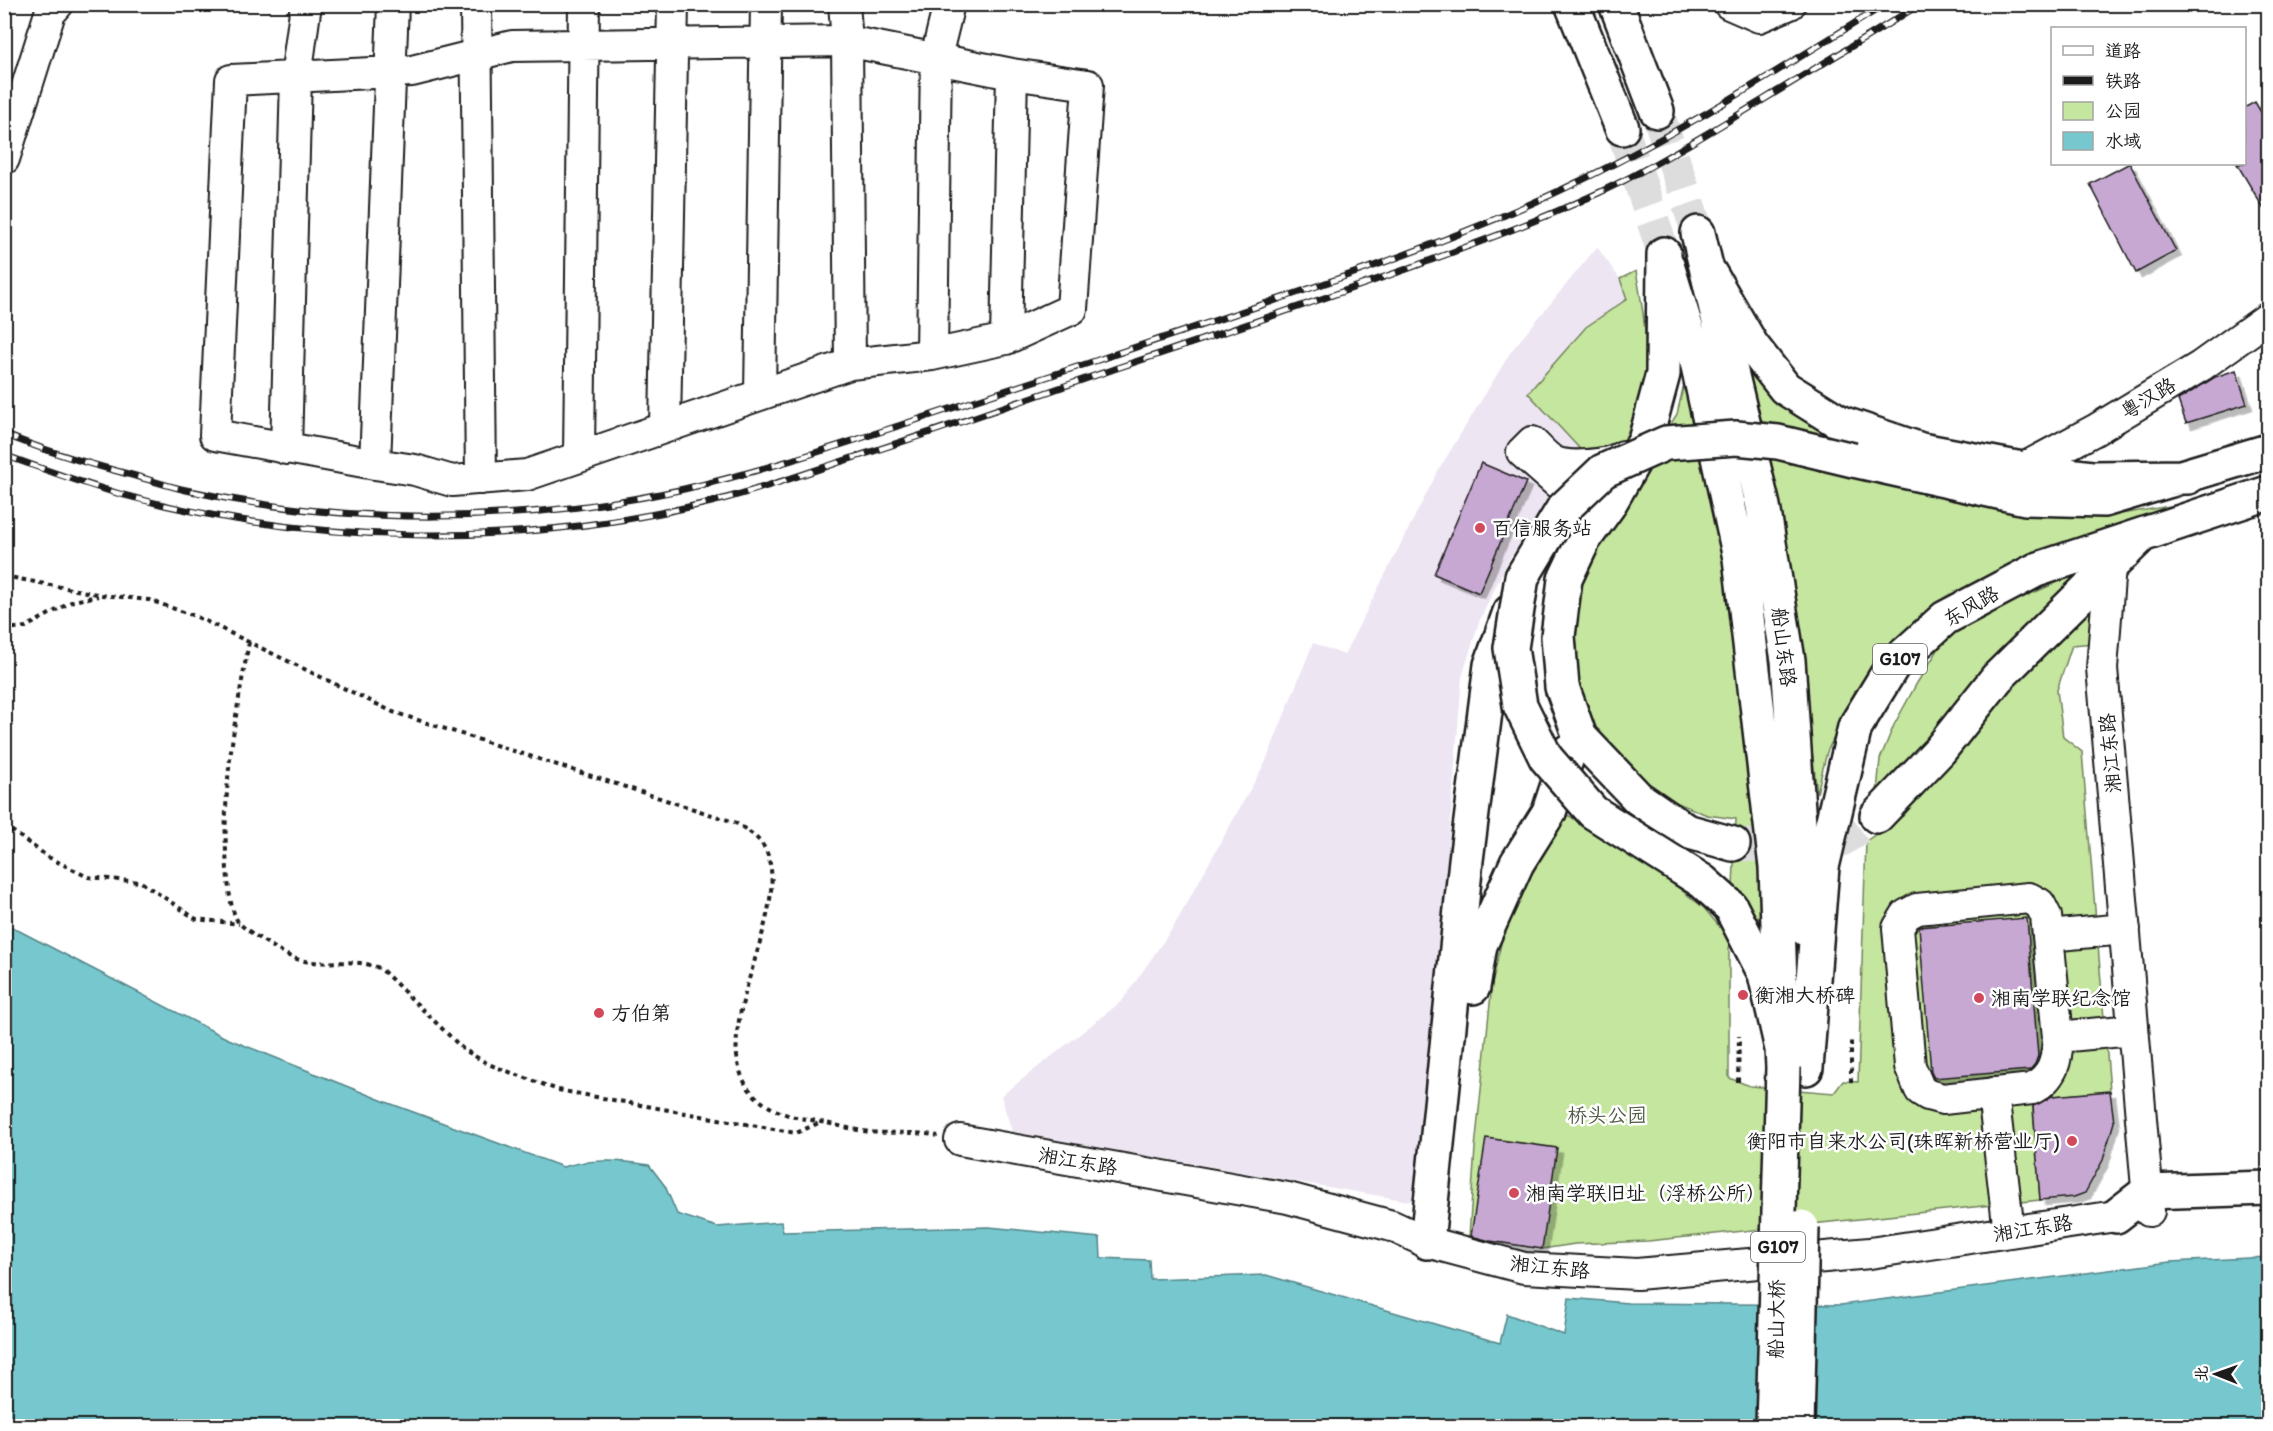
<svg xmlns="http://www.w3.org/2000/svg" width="2273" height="1431" font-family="Itim,'LXGW WenKai TC',sans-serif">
	<defs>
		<filter id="shadow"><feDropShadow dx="5.5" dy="5.5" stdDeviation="0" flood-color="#0004"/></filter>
	</defs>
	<rect width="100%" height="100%" fill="#fff"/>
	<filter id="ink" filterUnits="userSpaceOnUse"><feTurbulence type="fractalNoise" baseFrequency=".0167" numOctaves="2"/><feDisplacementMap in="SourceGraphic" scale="12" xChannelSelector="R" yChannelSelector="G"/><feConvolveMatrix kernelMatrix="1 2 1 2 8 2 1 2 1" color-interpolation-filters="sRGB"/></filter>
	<g filter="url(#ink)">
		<path fill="#eee5f2" d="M1597,247l23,32 7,20 -41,28 36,118 -80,69 -33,45 -30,63 -17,55 -42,526 -408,-71 -11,-36 121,-95 52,-75 92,-165 47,-118 31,12 94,-184 74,-121z"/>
		<path fill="#c5e69e" stroke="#70815d" stroke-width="1.5" d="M1636,271c8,43 16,87 3,130 -4,15 -11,29 -17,44l-42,4 -52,-56 58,-66 41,-28 -7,-20z
			M1738,356l42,44 36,28 195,83 47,5 63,-2 55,-9 3,7 -175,61 -158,139 -19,40 -10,41 -17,-143z
			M1683,388l10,15 24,109 38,249 7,162 -29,-36 3,-68 -29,-4 -39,-16 -40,-30 -35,-44 -16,-43 -7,-51 9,-54 98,-163z
			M2091,572l-215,231 4,-44 14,-34 23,-42 26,-41 29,-22 95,-42z
			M2091,609l3,34 -22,2 -15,45 6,47 19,15 28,339 -78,7 8,102 -392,41 -73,3 -33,5 -73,-12 6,-89 17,-164 10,-45 20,-49 46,-75 98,63 38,30 25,30v140l21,8 84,7 9,-12 15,1 8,-241 37,-25 130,-154z"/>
		<path fill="#76c8ce" stroke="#528387" stroke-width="1.5" d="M4,923l222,115 160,64 177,65c28,-9 57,-7 86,-2l16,21 12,28 40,13 64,-5 2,10 206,-5 111,11 1,20 48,2 1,19 116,-4 234,68 7,-29 57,21 5,-37 59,5 213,2 329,-43 98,-5v169h-2263z"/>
		<path fill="#c7a8d3" stroke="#1c1c1c" stroke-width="1.5" filter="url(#shadow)" d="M2255,102l13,22v92l-31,-52h7v-56z
			M2128,164h2l46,87 -40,22 -46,-89z
			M2236,370l11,34 -61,19 -8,-23 37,-23z
			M1481,463l45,19 -47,111 -45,-19z
			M2027,918l11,138 -3,8 -5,6 -96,8 -3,-6 -12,-145z
			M2110,1091l4,31 -11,38 -18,33 -11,4 -34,3 -7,-94 19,-10z
			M1486,1138l71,10 -15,101 -52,-8 -19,-5z"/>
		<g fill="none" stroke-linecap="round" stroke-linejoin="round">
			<path stroke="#ddd" stroke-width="33" stroke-dasharray="33 16" stroke-linecap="butt" d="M1657,111l41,122
				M1622,128l42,126"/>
			<path stroke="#ddd" stroke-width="33" stroke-dasharray="33 16" stroke-linecap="butt" d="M1733,844l56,4 53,-8 35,-24"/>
			<defs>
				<path id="minor" d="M476,4l5,475
					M844,4l3,37 3,323
					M1729,4l30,13 31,-13
					M847,41l165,33 76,11 -16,224 -66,30 -74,16 -82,9 -323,111 -75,6 -37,-11 -40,-6 -160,-29 16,-355 181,-9 100,-25z
					M4,159l46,-146 8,-9
					M1006,339l6,-265
					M932,355l4,-298 13,-53
					M760,394l6,-390
					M665,427l8,-423
					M286,449l10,-372 10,-73
					M579,457l5,-453
					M375,464l18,-460
					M2022,469l73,-39 106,-64 67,-48
					M1584,539l-8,-24 -14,-28 -40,-35 10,-10c6,6 14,15 21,19 15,8 57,4 70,-5
					M2110,566l-8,102 47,543
					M2029,898l11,6 6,12 12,121c-1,23 -4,40 -26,52l-89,10 -15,-4 -8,-5 -10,-24 -12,-138 8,-13 11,-6z
					M2048,936l77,-7
					M2058,1037l75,-7
					M1993,1093l16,139
					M960,1140l328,58 104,28 35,16 97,26 113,6 233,-21 246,-37"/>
				<path id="major" d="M1572,4l50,124
					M1616,4l41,107
					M1698,233l65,273 25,154 18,269
					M1667,265l31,101 42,192 36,309 5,145
					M2116,1216l31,-24 121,-4"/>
				<path id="highway" d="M1664,254l-1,120 -18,67 -37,65 -24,33 -19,40 -7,57 4,51 18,50 58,61 48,33 47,13
					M1709,272l43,74 33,42 56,35 80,27 101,19 71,9 95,-1
					M1853,460l172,38 79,2 164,-49
					M1877,816l63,-66 57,-72 142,-140
					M1730,906l35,68 17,75 1,18
					M1473,987l7,-42 37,-82 32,-51 20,-61
					M1806,1068l16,-201 33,-140 38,-62 52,-47 91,-48 232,-77
					M1427,1242l39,-382 25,-195 19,-53"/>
			</defs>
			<use href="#minor" stroke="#1c1c1c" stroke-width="34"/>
			<use href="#major" stroke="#1c1c1c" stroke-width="38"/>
			<use href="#highway" stroke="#1c1c1c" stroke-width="38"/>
			<path stroke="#1c1c1c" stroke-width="4" stroke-dasharray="4.5 4.5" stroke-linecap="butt" d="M4,576l98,19 47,5 46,16 198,96 341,110c13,8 27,16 33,31 29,74 -95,219 18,261 11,4 24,5 36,8 16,3 33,8 49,10 23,2 46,-1 68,4
				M4,629l22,-2 47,-26 25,-5
				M249,642c-14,77 -28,148 -22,227 2,18 2,37 11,53 4,6 41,29 49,33 30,16 63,-1 94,14l82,80 25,15 70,26 238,43 25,-11
				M4,825l44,32 40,20 53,5 55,37 43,5
				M1738,1082l1,-46
				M1851,1082v-44"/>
			<use href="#minor" stroke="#fff" stroke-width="30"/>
			<use href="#major" stroke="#fff" stroke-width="33"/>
			<use href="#highway" stroke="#fff" stroke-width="33"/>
			<defs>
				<path id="rail" d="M4,434c41,17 82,29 124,40 20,5 39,12 58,16 159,36 339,34 498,-1 71,-16 141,-39 211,-62 67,-22 133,-44 200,-66 151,-52 305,-98 451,-164 119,-54 229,-125 340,-193
					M4,455c39,14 77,28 116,39 191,52 395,54 587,9 46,-11 91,-27 136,-42 91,-29 181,-61 271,-92 97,-32 194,-65 290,-99 73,-27 147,-53 217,-88 49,-25 95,-54 142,-82 52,-32 105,-63 157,-96"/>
			</defs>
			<use href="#rail" stroke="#1c1c1c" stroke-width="7"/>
			<use href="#rail" stroke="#fff" stroke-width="4.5" stroke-dasharray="14" stroke-linecap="butt"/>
			<defs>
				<path id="highway-bridge" d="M1730,906l-28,-25 -109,-69 -47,-54 -26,-53 -9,-57 11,-71 41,-68 40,-38 63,-28 70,-5 42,4 75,18
					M1773,1426l10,-359
					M1797,1426l5,-199"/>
			</defs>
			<use href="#highway-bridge" stroke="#1c1c1c" stroke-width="38" stroke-linecap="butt"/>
			<use href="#highway-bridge" stroke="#fff" stroke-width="33"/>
		</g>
	</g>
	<g fill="#d1495b" stroke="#fff" stroke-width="2">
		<circle cx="1480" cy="528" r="6"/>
		<circle cx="1743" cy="995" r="6"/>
		<circle cx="1979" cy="998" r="6"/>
		<circle cx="599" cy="1013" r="6"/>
		<circle cx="2072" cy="1141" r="6"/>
		<circle cx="1514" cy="1193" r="6"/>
	</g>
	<g text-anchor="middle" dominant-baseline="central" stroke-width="5" stroke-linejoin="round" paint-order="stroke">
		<g fill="#fff" stroke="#606060" stroke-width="1.5">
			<rect x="1873" y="644" width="54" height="30" rx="4.5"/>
			<rect x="1751" y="1232" width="54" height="30" rx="4.5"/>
		</g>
		<g font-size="18" font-weight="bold" fill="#1c1c1c">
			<text x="1900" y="659">G107</text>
			<text x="1778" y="1247">G107</text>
		</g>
		<g font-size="20" fill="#1c1c1c" stroke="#fff">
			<text transform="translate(2148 398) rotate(-31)">粤汉路</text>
			<text transform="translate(1971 606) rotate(-30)">东风路</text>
			<text transform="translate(1784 647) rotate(83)">船山东路</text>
			<text transform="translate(2110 753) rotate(-95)">湘江东路</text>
			<text transform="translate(1078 1161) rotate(10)">湘江东路</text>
			<text transform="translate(2033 1228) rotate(-9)">湘江东路</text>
			<text transform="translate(1550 1267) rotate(6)">湘江东路</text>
			<text transform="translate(1776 1319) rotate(-89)">船山大桥</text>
		</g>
		<g font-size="20" fill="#1c1c1c" stroke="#fff" text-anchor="start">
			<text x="1492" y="528">百信服务站</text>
			<text x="1755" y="995">衡湘大桥碑</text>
			<text x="1991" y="998">湘南学联纪念馆</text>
			<text x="611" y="1013">方伯第</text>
			<text x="2060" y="1141" text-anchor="end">衡阳市自来水公司(珠晖新桥营业厅)</text>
			<text x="1526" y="1193">湘南学联旧址（浮桥公所）</text>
		</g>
		<g font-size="20" fill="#4f5943" stroke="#fff">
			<text x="1607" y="1115">桥头公园</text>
		</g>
	</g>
	<rect width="2273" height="1431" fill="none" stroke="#fff" stroke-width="24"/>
	<rect x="12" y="12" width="2249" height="1407" fill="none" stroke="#1c1c1c" stroke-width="2" filter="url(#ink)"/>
	<rect x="2051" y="27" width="195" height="138" fill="#ffffff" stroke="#a4a4a4" stroke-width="1.5"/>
	<rect x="2063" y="46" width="30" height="9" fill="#ffffff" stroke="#a4a4a4" stroke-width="1.5"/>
	<text x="2105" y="57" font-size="18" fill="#1c1c1c">道路</text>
	<rect x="2063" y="76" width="30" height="9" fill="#1c1c1c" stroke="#a4a4a4" stroke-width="1.5"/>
	<text x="2105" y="87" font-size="18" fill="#1c1c1c">铁路</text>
	<rect x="2063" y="102" width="30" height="18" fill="#c5e69e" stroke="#a4a4a4" stroke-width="1.5"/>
	<text x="2105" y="117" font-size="18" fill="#1c1c1c">公园</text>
	<rect x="2063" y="132" width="30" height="18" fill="#76c8ce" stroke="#a4a4a4" stroke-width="1.5"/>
	<text x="2105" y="147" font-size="18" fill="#1c1c1c">水域</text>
	<g transform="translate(2216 1374) rotate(271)" stroke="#ffffff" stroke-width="4.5" paint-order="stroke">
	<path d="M0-4.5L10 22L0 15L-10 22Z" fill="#1c1c1c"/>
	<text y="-9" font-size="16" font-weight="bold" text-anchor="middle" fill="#1c1c1c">北</text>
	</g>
</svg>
